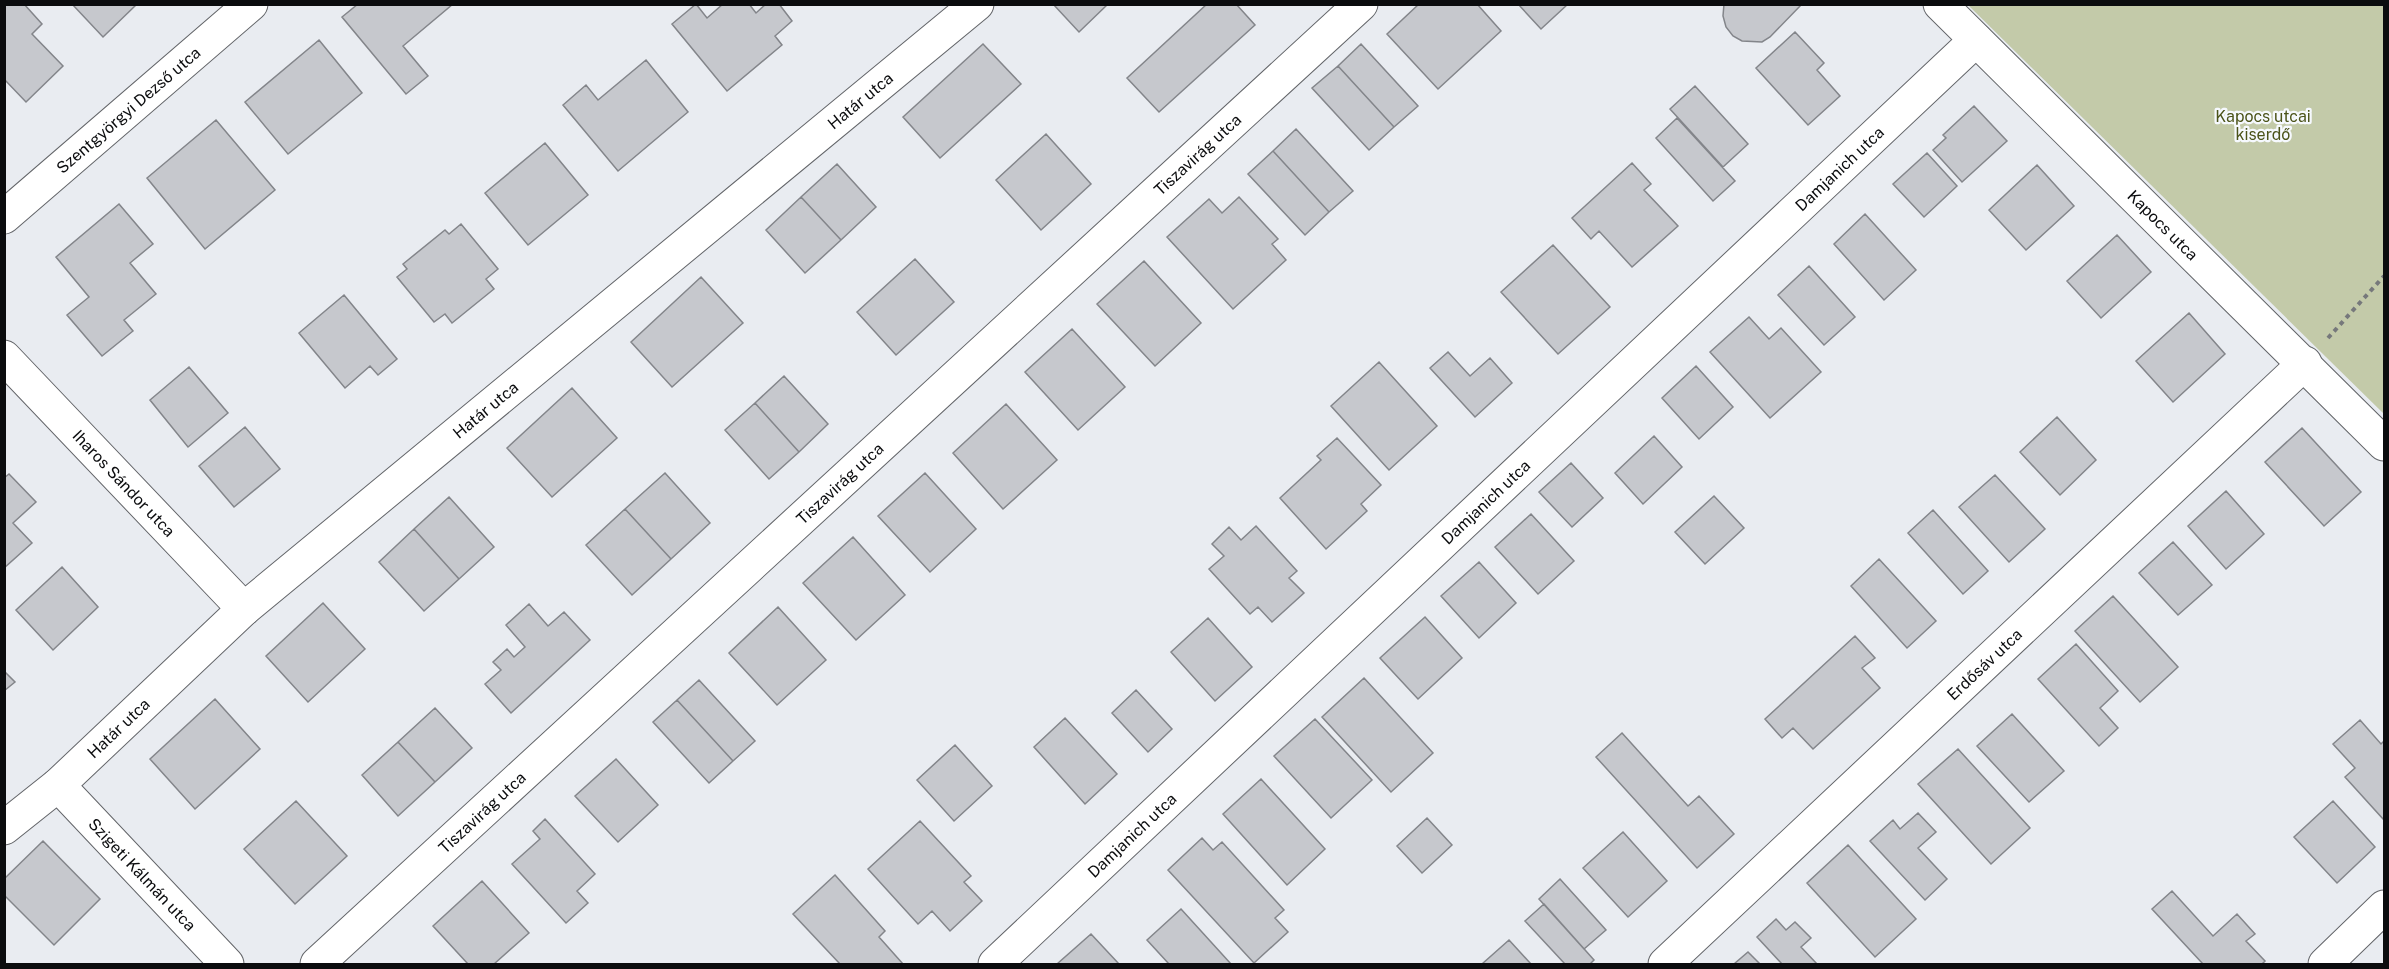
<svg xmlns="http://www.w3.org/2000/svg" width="2389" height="969" font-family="'Public Sans',sans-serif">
	<rect width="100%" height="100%" fill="#e9ecf1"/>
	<path fill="#c3caa9" d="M1968,5h416v409z"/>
	<path fill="#c6c8cd" stroke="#83858a" stroke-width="1.5" d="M4,4h20l18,20 -10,10 31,32 -37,36 -22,-23z
		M72,4h65l-34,33z
		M358,4h95l-50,42 25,30 -22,18 -64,-77z
		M696,4l11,14 16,-14h26l7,9 10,-9h13l13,17 -17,15 7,9 -55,46 -55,-67z
		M1053,4h55l-29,28z
		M1207,4h29l19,21 -96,87 -32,-34z
		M1419,4h58l24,27 -63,58 -51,-55z
		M1518,4h50l-27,25z
		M1802,4l-32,33 -8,5 -20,-1 -9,-5 -7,-9 -3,-11 1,-12z
		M1795,32l29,31 -7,7 23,26 -32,29 -52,-57z
		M319,40l43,53 -74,61 -43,-52z
		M983,44l38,40 -81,74 -37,-41z
		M1361,44l57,62 -24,21 -56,-61z
		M646,60l42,52 -70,59 -55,-66 23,-20 12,15z
		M1338,66l56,61 -25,23 -57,-62z
		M1695,86l53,58 -25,23 -53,-58z
		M1974,106l33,35 -45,41 -29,-32 13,-12 -3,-3z
		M1677,118l58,63 -22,20 -57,-63z
		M216,120l59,70 -70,59 -58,-71z
		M1296,129l57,62 -24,21 -56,-61z
		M1046,134l45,50 -50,46 -45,-50z
		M545,143l43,52 -60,50 -43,-52z
		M1273,151l56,61 -24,23 -57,-61z
		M1927,153l30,33 -33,31 -31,-33z
		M1632,163l19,21 -7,6 34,36 -46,41 -33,-36 -8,8 -19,-21z
		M837,164l39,43 -35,33 -40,-43z
		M2037,165l37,41 -48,44 -37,-40z
		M801,197l40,43 -36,33 -39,-43z
		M1239,197l39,42 -6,5 14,16 -53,49 -66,-72 42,-38 13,14z
		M119,204l34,40 -23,19 26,31 -32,26 9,11 -31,25 -35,-41 22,-18 -33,-40z
		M1865,214l51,56 -32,30 -50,-56z
		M461,224l37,45 -12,10 8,10 -42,34 -7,-9 -11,8 -37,-45 10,-8 -4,-5 42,-34 4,4z
		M2117,235l34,37 -50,46 -34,-37z
		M1553,245l57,62 -52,47 -57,-62z
		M915,259l39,43 -58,53 -39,-43z
		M1144,261l57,62 -46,43 -58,-62z
		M1809,266l46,51 -31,28 -46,-50z
		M701,277l42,46 -71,64 -41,-45z
		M344,295l53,64 -19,16 -8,-9 -25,22 -46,-55z
		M2189,313l36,41 -52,48 -37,-41z
		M1749,317l20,22 12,-11 40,44 -51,46 -60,-66z
		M1072,329l53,58 -47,43 -53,-58z
		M1448,352l22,24 20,-18 22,25 -37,34 -45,-49z
		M1379,362l58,64 -48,44 -58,-64z
		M1696,366l37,41 -34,32 -37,-41z
		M189,367l39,46 -40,34 -38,-47z
		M784,376l44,48 -29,28 -44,-49z
		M572,388l45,50 -65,59 -45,-49z
		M755,403l44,49 -30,27 -44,-49z
		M1006,404l51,56 -54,49 -50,-56z
		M2057,417l39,43 -36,35 -40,-43z
		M245,427l35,42 -46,38 -35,-41z
		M2302,428l59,64 -37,34 -59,-64z
		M1654,436l28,31 -39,37 -28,-31z
		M1337,438l44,47 -20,19 6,7 -41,38 -46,-51 41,-38 -4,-4z
		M1571,463l32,35 -31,29 -33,-35z
		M665,473l45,50 -39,36 -46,-50z
		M925,473l51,56 -46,43 -52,-56z
		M9,474l27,28 -23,21 19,20 -28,25v-90z
		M1995,475l50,54 -36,33 -50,-55z
		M2226,491l38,43 -38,35 -38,-43z
		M1714,496l30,32 -39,36 -30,-32z
		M449,497l45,50 -35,32 -45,-50z
		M625,509l46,50 -39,36 -46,-50z
		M1933,510l55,61 -25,23 -55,-61z
		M1531,514l43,47 -36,33 -43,-47z
		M1256,526l41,45 -8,7 15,15 -32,29 -14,-15 -8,7 -41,-45 15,-13 -12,-12 17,-17 12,13z
		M414,529l45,50 -35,32 -45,-49z
		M853,537l52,58 -49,45 -53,-57z
		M2173,542l39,43 -34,30 -39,-42z
		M1879,559l57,62 -29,27 -56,-62z
		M1479,562l37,41 -37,35 -38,-42z
		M62,567l36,40 -45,43 -37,-40z
		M2113,596l65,71 -38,35 -65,-71z
		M323,603l42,46 -57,53 -42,-46z
		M529,604l19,22 16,-14 26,28 -79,73 -26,-29 16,-14 -8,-8 14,-13 7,8 11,-10 -19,-22z
		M778,607l48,53 -49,45 -48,-52z
		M1425,617l37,41 -44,41 -38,-41z
		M1208,618l44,49 -37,34 -44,-49z
		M1855,636l20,22 -13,10 18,20 -67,61 -20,-21 -11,10 -17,-19z
		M2076,644l42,47 -18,17 18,20 -19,18 -61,-67z
		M4,671l11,11 -11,9z
		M1364,678l69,75 -42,39 -69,-75z
		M699,680l56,61 -22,20 -56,-61z
		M1136,690l36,39 -24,23 -36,-39z
		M215,699l45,50 -65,60 -45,-50z
		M677,700l56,61 -24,22 -56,-61z
		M435,708l37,40 -37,34 -37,-40z
		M2012,714l52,57 -35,31 -52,-56z
		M1065,718l52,56 -32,30 -51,-57z
		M1315,719l57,61 -41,38 -57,-62z
		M2360,720l21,24 3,-3v79l-39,-43 10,-9 -22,-24z
		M1622,733l66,73 11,-10 35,38 -37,34 -101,-111z
		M398,742l37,40 -37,34 -36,-41z
		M955,745l37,41 -38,35 -37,-41z
		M1958,749l72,79 -39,36 -73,-80z
		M616,759l42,46 -40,37 -43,-46z
		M1261,779l64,70 -38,36 -64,-71z
		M296,801l51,55 -52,48 -51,-55z
		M2333,801l42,46 -38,36 -43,-46z
		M1918,813l18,19 -18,16 29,31 -22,21 -55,-59 23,-21 7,9z
		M1427,818l25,27 -30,28 -25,-27z
		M545,819l50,55 -18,17 11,12 -22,20 -54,-59 28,-25 -7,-8z
		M920,821l51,55 -7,6 18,19 -32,30 -18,-20 -14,13 -50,-55z
		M1623,832l44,49 -39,36 -45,-49z
		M1202,838l11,12 9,-8 62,68 -9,8 13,14 -34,31 -86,-93z
		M43,841l57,58 -46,46 -50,-50v-16z
		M1848,845l68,74 -41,38 -68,-74z
		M835,875l50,56 -6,6 24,27h-63l-47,-50z
		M1560,879l46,51 -22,19 -45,-50z
		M482,881l47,52 -35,31h-26l-35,-38z
		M2172,891l41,45 24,-22 18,20 -9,7 19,20 -3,3h-59l-51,-55z
		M1544,904l50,56 -4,4h-25l-40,-43z
		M1181,909l50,55h-62l-22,-24z
		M1776,919l10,11 9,-8 16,16 -10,9 16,17h-35l-25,-27z
		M1091,934l28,30h-62z
		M1509,940l22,24h-49z
		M1748,952l12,12h-26z"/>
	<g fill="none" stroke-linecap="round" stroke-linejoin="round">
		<defs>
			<g id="minor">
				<path id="s1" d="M1940,4l444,440"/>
				<path id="s2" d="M4,217l247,-213"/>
				<path id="s3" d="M4,357l240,252"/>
				<path id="s4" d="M58,785l169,179"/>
				<path id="s5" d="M4,828l54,-43 186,-176 733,-605"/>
				<path id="s6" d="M317,964l1044,-960"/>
				<path id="s7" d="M995,964l981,-924"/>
				<path id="s8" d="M1665,964l640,-601"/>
				<path d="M2325,964l59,-57"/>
			</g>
		</defs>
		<use href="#minor" stroke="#636569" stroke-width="35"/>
		<path stroke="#76787b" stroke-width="4" stroke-dasharray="4.5 4.5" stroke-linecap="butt" d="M2328,338l56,-62"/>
		<use href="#minor" stroke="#fff" stroke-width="33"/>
	</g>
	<g text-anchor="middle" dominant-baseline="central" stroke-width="4.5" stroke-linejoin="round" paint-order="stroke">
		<g font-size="16" fill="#0b0c0e" stroke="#f6f9fe">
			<text stroke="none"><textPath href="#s5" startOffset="1124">Határ utca</textPath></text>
			<text stroke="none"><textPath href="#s2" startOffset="164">Szentgyörgyi Dezső utca</textPath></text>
			<text stroke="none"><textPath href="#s6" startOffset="1196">Tiszavirág utca</textPath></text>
			<text stroke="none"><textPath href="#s7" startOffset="1160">Damjanich utca</textPath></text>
			<text stroke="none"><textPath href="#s1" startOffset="314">Kapocs utca</textPath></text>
			<text stroke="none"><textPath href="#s5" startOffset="638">Határ utca</textPath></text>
			<text stroke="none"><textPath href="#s3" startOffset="174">Iharos Sándor utca</textPath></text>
			<text stroke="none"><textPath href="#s6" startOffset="710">Tiszavirág utca</textPath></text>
			<text stroke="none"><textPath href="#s7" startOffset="674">Damjanich utca</textPath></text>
			<text stroke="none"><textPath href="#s8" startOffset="438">Erdősáv utca</textPath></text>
			<text stroke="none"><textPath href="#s5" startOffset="152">Határ utca</textPath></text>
			<text stroke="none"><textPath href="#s6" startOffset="224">Tiszavirág utca</textPath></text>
			<text stroke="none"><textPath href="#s7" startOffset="188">Damjanich utca</textPath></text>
			<text stroke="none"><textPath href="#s4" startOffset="123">Szigeti Kálmán utca</textPath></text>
		</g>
		<g font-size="16" fill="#4b5319" stroke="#f6f9fe">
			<text x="2263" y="116">Kapocs utcai<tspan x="2263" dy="18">kiserdő</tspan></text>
		</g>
	</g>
	<rect width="2389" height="969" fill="none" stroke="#0b0c0e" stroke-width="12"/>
</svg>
